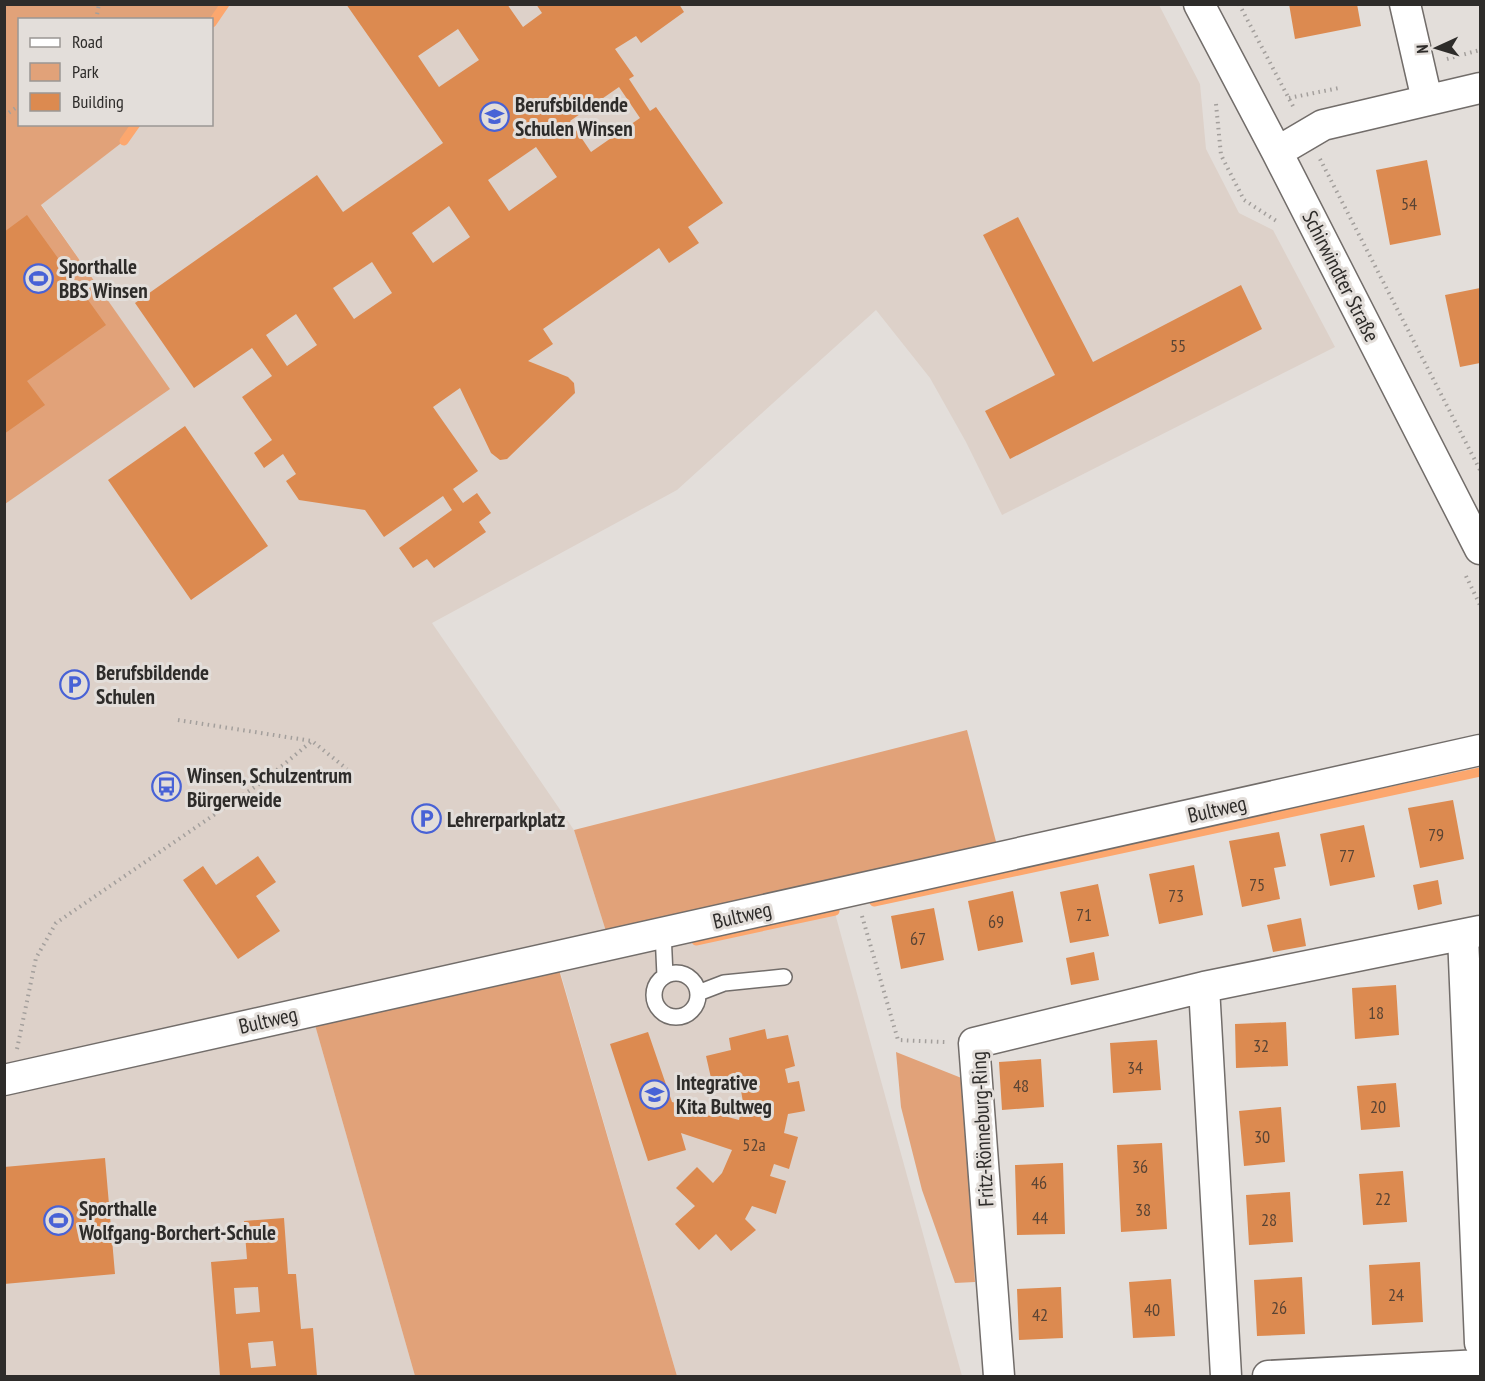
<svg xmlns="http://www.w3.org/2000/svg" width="1485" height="1381" font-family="'PT Sans Narrow',sans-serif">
	<rect width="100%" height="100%" fill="#e3deda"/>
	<path fill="#ddd1c9" d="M225,5h934l41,79 6,65 33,64 34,17 62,117 -333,168 -36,-73 -36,-64 -54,-68 -199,180 -245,133 142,207 36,114 220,-49 132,481h-285l-121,-419 -245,54 104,365h-410l-1,-872 165,-115 -128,-185 83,-63 12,-16 76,-1v-101z"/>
	<path fill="#e1a279" d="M5,5h220l-13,18v-3h-192v104l116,1 -12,16 -83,64 129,184 -165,115z
		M967,730l33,127 -390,87 -36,-114z
		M555,956l122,420h-262l-104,-365z
		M896,1052l68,27 11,203 -20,1 -33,-93 -21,-83z"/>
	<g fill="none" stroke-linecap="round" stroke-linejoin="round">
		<path stroke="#fca76e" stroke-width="9" d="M212,23l13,-19
			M124,141l12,-17
			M874,902l606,-130
			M696,941l139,-30"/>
	</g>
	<path fill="#dc8a50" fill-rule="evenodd" d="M346,4h161l16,23 19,-14 -6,-9h143l5,8 -43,31 -5,-7 -21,13 19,27 -5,3 21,32 6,-4 67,96 -35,24 11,16 -30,20 -10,-15 -116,81 10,15 -25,17 40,16 6,6 1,10 -68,66 -7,1 -9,-7 -31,-65 -27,19 45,64 -25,18 10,14 14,-10 14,20 -12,9 7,10 -52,36 -7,-9 -14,9 -14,-20 53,-38 -9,-14 -59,41 -19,-27 -66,-10 -13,-19 10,-7 -13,-20 -19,14 -10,-15 18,-13 -30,-43 30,-21 -20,-28 -58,40 -59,-85 182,-128 26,37 100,-69zM458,29l21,31 -40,27 -21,-31zM619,87l21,31 -49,34 -21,-31zM536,147l21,30 -48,34 -21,-31zM449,206l21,31 -37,26 -21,-30zM372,262l20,31 -38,26 -21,-31zM296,314l21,31 -30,21 -21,-31z
		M1289,4h68l4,22 -66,13z
		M1427,160l14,75 -51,10 -14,-75z
		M27,215l79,110 -79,56 18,24 -41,29v-202z
		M1018,217l75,145 148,-77 21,44 -252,130 -25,-48 70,-36 -72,-140z
		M1480,288v75l-20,4 -15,-72z
		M185,426l83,120 -77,54 -83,-120z
		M1453,800l11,59 -44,9 -12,-60z
		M1364,825l11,52 -45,9 -10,-52z
		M1279,832l7,34 -12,2 6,31 -38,8 -13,-66z
		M258,856l18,26 -20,14 24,35 -42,28 -55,-79 20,-14 13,19z
		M1194,865l9,50 -44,9 -10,-50z
		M1438,880l4,24 -24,6 -5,-25z
		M1098,884l11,52 -39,7 -10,-51z
		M1013,891l10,51 -45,9 -10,-50z
		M934,908l10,52 -43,9 -10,-53z
		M1301,918l5,28 -33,6 -6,-27z
		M1094,952l5,28 -28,5 -5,-27z
		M1396,985l3,50 -44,4 -3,-51z
		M1286,1022l2,44 -52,2 -1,-44z
		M765,1029l2,10 21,-4 7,31 -10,3 3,14 11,-2 6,30 -17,3 -4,19 14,4 -9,32 -15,-5 -4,12 16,5 -10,33 -24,-8 -7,13 11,11 -25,21 -15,-17 -17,16 -24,-26 20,-18 -19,-18 21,-21 16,16 9,-10 10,-23 -51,-17 5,17 -38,11 -38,-117 38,-12 24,70 67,18 4,-18 -3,-17 -26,6 -8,-35 25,-6 -2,-12z
		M1157,1040l4,50 -48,3 -3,-50z
		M1041,1059l3,48 -42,3 -3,-48z
		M1396,1083l4,44 -39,3 -4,-44z
		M1281,1107l4,55 -41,4 -5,-55z
		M1162,1143l5,86 -46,3 -4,-87z
		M105,1158l10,116 -111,10v-117z
		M1063,1163l2,71 -48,1 -2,-70z
		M1403,1171l4,51 -44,3 -4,-51z
		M1290,1192l3,50 -44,3 -3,-50z
		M284,1218l4,56h8l5,55 12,-1 4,48h-97l-9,-114 36,-3 -3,-38zM258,1287l2,25 -24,2 -2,-26zM273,1341l3,25 -25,2 -3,-25z
		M1420,1262l3,60 -51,3 -3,-60z
		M1302,1277l3,57 -48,2 -3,-56z
		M1171,1279l4,57 -42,2 -4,-56z
		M1061,1287l2,51 -44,2 -2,-51z"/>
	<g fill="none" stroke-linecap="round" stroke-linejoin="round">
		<defs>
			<path id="service" d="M663,932l2,44
				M654 995a22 22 0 1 1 44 0a22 22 0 1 1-44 0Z
				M698,993l26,-10 60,-6"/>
			<path id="minor" d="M1199,4l78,148 203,397
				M1405,4l22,96
				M1277,152l46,-27 157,-37
				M1463,935l17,408
				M1204,987l22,389
				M4,1080l1476,-330
				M999,1376l-25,-333 230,-56 276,-56
				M1268,1376l212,-11"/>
		</defs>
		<use href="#service" stroke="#726d6a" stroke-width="18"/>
		<use href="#minor" stroke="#726d6a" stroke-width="33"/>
		<path stroke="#a39f9c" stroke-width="4" stroke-dasharray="1.5 4.5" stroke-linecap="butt" d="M1239,4l56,106
			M96,20l3,-16
			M1447,59l33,-9
			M1289,98l50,-10
			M1216,104l5,51 23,45 34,22
			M4,116l16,-11
			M1320,159l160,311
			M1466,576l14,29
			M178,720l134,21 35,28
			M862,916l36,124 47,2
			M17,1049l19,-91 20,-35 209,-143 47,-39"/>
		<use href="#service" stroke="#fff" stroke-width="15"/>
		<use href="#minor" stroke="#fff" stroke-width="30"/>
	</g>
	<defs>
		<symbol id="school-ring" viewBox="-11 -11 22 22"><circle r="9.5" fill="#e3deda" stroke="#4862d6" stroke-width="1.5"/><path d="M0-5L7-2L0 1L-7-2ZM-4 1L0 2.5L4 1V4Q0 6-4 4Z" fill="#4862d6"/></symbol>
		<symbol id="stadium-ring" viewBox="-11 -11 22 22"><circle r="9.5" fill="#e3deda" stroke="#4862d6" stroke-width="1.5"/><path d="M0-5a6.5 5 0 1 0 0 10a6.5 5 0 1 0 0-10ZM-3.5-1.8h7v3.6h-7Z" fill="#4862d6"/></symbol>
		<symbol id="parking-ring" viewBox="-11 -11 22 22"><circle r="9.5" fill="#e3deda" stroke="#4862d6" stroke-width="1.5"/><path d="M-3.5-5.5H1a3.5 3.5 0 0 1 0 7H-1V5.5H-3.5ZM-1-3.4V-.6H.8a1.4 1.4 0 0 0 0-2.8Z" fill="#4862d6"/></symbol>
		<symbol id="bus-ring" viewBox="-11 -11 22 22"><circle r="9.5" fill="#e3deda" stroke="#4862d6" stroke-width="1.5"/><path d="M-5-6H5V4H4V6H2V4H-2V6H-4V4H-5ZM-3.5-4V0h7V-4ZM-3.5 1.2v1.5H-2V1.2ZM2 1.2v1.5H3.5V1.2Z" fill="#4862d6"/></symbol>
	</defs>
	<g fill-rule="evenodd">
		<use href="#school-ring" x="478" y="100" width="33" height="33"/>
		<use href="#stadium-ring" x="22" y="262" width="33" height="33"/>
		<use href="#parking-ring" x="58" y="668" width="33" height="33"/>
		<use href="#bus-ring" x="150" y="770" width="33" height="33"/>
		<use href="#parking-ring" x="410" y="802" width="33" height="33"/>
		<use href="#school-ring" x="638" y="1078" width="33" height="33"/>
		<use href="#stadium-ring" x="42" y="1204" width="33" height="33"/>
	</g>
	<g text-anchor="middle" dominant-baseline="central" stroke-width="6" stroke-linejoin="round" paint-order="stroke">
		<g font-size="18" fill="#5a4434">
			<text x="1409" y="203">54</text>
			<text x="1178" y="345">55</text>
			<text x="1436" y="834">79</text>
			<text x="1347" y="855">77</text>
			<text x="1257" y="884">75</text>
			<text x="1176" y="895">73</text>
			<text x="1084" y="914">71</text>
			<text x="996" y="921">69</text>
			<text x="918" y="938">67</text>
			<text x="1376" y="1012">18</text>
			<text x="1261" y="1045">32</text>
			<text x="1135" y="1067">34</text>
			<text x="1021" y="1085">48</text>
			<text x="1378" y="1106">20</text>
			<text x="1262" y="1136">30</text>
			<text x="754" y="1144">52a</text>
			<text x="1140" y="1166">36</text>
			<text x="1039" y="1182">46</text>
			<text x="1383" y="1198">22</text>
			<text x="1143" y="1209">38</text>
			<text x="1040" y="1217">44</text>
			<text x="1269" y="1219">28</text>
			<text x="1396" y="1294">24</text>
			<text x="1279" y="1307">26</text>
			<text x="1152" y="1309">40</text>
			<text x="1040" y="1314">42</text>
		</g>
		<g font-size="21" font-weight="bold" fill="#2e2c2a" stroke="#e3deda" text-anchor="start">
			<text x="515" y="104">Berufsbildende<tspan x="515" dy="24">Schulen Winsen</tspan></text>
			<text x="59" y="266">Sporthalle<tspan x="59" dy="24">BBS Winsen</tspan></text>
			<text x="96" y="672">Berufsbildende<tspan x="96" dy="24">Schulen</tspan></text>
			<text x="187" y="775">Winsen, Schulzentrum<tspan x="187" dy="24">Bürgerweide</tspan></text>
			<text x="447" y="819">Lehrerparkplatz</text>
			<text x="676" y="1082">Integrative<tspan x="676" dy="24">Kita Bultweg</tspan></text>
			<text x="79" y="1208">Sporthalle<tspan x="79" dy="24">Wolfgang-Borchert-Schule</tspan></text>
		</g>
		<g font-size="21" fill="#2e2c2a" stroke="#e3deda">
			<text transform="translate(1341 276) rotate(63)">Schirwindter Straße</text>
			<text transform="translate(1217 809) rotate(-13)">Bultweg</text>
			<text transform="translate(742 915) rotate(-13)">Bultweg</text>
			<text transform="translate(268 1020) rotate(-13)">Bultweg</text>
			<text transform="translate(982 1129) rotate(-93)">Fritz-Rönneburg-Ring</text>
		</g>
	</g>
	<rect width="1485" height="1381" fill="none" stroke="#2e2c2a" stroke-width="12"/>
	<rect x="18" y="18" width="195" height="108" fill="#e3deda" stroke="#9b9794" stroke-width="1.5"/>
	<rect x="30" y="38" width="30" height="9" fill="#ffffff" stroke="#9b9794" stroke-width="1.5"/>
	<text x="72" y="48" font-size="18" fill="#2e2c2a">Road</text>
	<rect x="30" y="63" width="30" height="18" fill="#e1a279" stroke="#9b9794" stroke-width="1.5"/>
	<text x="72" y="78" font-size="18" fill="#2e2c2a">Park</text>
	<rect x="30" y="93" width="30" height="18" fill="#dc8a50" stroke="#9b9794" stroke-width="1.5"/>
	<text x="72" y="108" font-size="18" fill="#2e2c2a">Building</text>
	<g transform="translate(1437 48) rotate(266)" stroke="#e3deda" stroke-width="4.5" paint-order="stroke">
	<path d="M0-4.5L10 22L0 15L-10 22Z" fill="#2e2c2a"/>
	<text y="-9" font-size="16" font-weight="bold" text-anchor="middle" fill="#2e2c2a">N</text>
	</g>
</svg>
